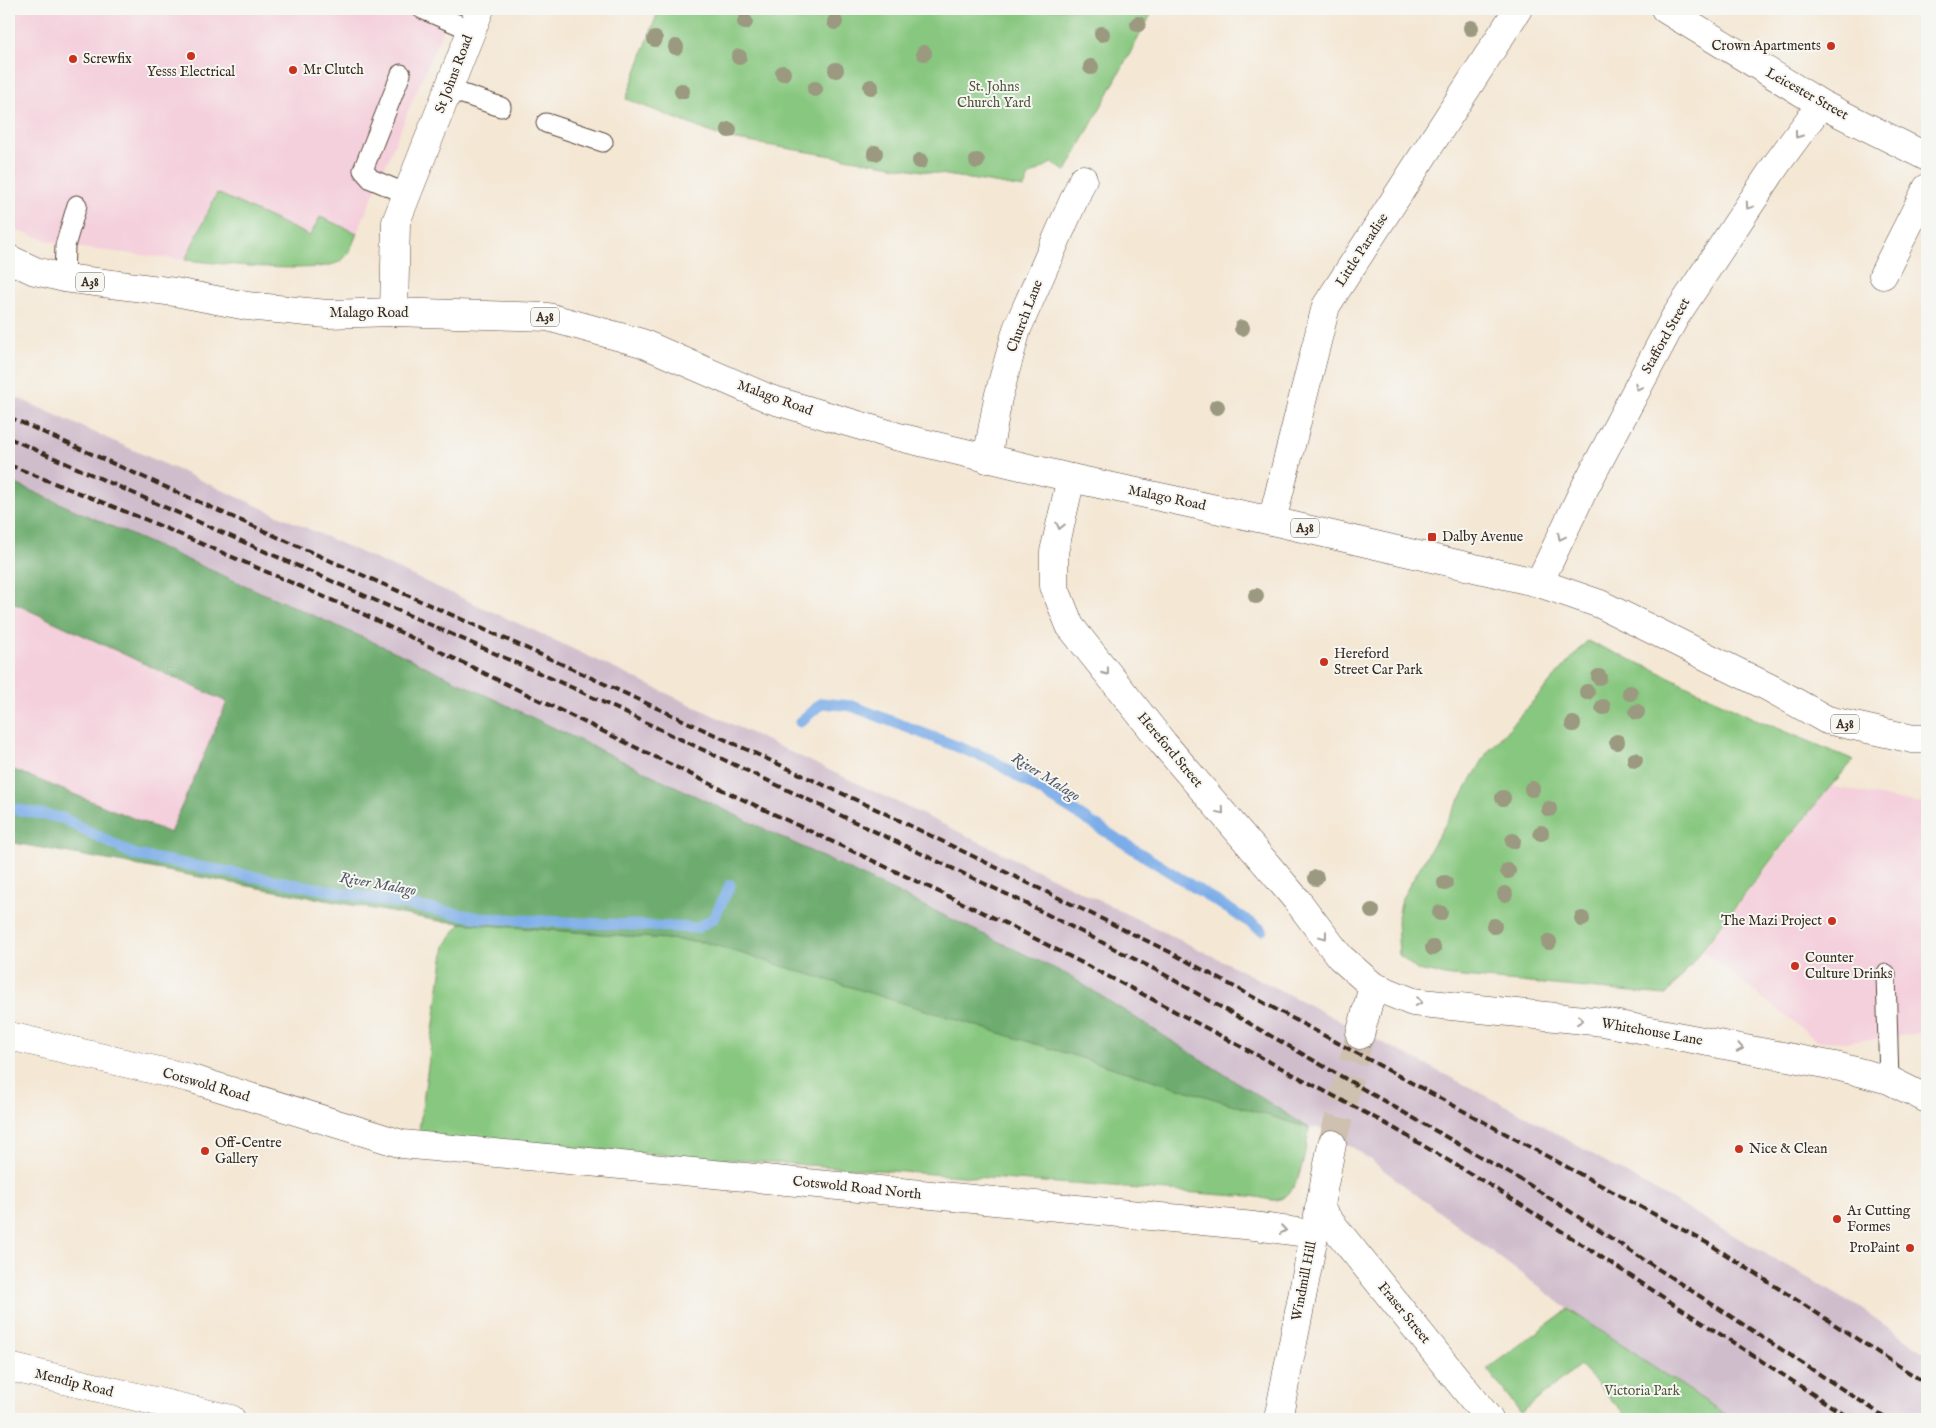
<svg xmlns="http://www.w3.org/2000/svg" width="1936" height="1428" font-family="'IM FELL English',serif">
	<rect width="100%" height="100%" fill="#f6f6f2"/>
	<filter id="ink" filterUnits="userSpaceOnUse"><feTurbulence type="fractalNoise" baseFrequency=".02" numOctaves="2"/><feDisplacementMap in="SourceGraphic" scale="10" xChannelSelector="R" yChannelSelector="G"/><feConvolveMatrix kernelMatrix="1 2 1 2 8 2 1 2 1" color-interpolation-filters="sRGB"/></filter>
	<filter id="wash" filterUnits="userSpaceOnUse"><feTurbulence type="fractalNoise" baseFrequency=".0096" numOctaves="4" result="noise"/><feDisplacementMap in="SourceGraphic" scale="20" xChannelSelector="R" yChannelSelector="G"/><feGaussianBlur stdDeviation="1.12" result="paint"/><feColorMatrix in="noise" values="0 0 0 0 0 0 0 0 0 0 0 0 0 0 0 0 0 1.4 0 .05"/><feComposite in="paint" operator="in"/></filter>
	<g filter="url(#wash)">
		<rect width="100%" height="100%" fill="#f4e7d4"/>
		<path fill="#f4cfdc" d="M9,9h442l-101,241 -10,12 -21,6 -134,-8 -120,-14 -56,-18z
			M9,601l218,100 -57,132 -161,-65z
			M1830,786l83,17h14v227l-12,4 -68,8 -30,-1 -114,-90z"/>
		<path fill="#d0bdcc" d="M9,394l524,236 414,196 282,138 297,152 334,192 67,46v65h-195l-164,-110 -211,-159 -41,-23 -7,1 -241,-153 -670,-322 -389,-172z"/>
		<path fill="#87c77f" stroke="#61784e" d="M659,9h495l-88,162 -15,-8 -22,13 -5,12 -299,-50 -99,-39z
			M217,193l93,43 10,-19 37,16c-4,10 -8,24 -18,29 -25,13 -121,1 -154,-2z
			M1587,641l68,29 98,48 101,42c-68,74 -124,158 -188,235l-215,-19 -34,-6 -18,-15 -2,-33 5,-24 85,-145z
			M461,923l243,19 337,97 268,89c-3,19 -8,68 -32,72 -10,1 -23,-6 -39,-4l-820,-59 27,-192z
			M1568,1309l164,110h-103l-49,-54 -59,48 -34,-44z"/>
		<path fill="#6dac6e" stroke="#546b46" d="M9,481l389,172 670,322 241,153 -605,-186 -265,-21 -430,-79v-74l161,65 57,-131 -218,-101z"/>
		<g fill="none" stroke-linecap="round" stroke-linejoin="round">
			<path stroke="#7dade8" stroke-width="11" d="M800,722l22,-19 30,3 140,54 270,170
				M9,808l53,10 73,37 345,63 217,10 17,-10 16,-33"/>
		</g>
	</g>
	<g filter="url(#ink)">
		<g fill="none" stroke-linecap="round" stroke-linejoin="round">
			<path stroke="#cfc1b0" stroke-width="28" stroke-dasharray="28 14" stroke-linecap="butt" d="M1332,1144l28,-109"/>
			<defs>
				<path id="service" d="M422,9l49,21
					M401,74l-38,96 8,9 36,15
					M448,89l53,18
					M546,123l57,19
					M64,278l1,-32 12,-41
					M1886,974l3,106"/>
				<path id="minor" d="M1665,9l156,95 106,53
					M1883,275l44,-87
					M394,312l2,-90 84,-213
					M987,459l11,-61 19,-69 66,-150
					M1071,478l-17,74v34l16,40 94,118 132,155 44,58 33,29 40,16 190,20 237,45 49,13 38,19
					M1272,521l54,-215 192,-297
					M1539,583l43,-90 93,-176 101,-152 45,-61
					M1360,1035l13,-49
					M9,1036l180,42 213,66 852,82 59,8
					M1319,1208l170,211
					M9,1367l222,52
					M1278,1419l54,-275"/>
				<path id="trunk" d="M9,259l26,12 29,7 111,14 72,14 80,8 67,-2 154,5 94,26 128,56 125,37 176,42 201,43 267,62 61,21 170,84 57,32 86,19h14"/>
			</defs>
			<use href="#service" stroke="#574639" stroke-width="21"/>
			<use href="#minor" stroke="#574639" stroke-width="29"/>
			<use href="#trunk" stroke="#574639" stroke-width="29"/>
			<use href="#service" stroke="#fff" stroke-width="19"/>
			<use href="#minor" stroke="#fff" stroke-width="28"/>
			<use href="#trunk" stroke="#fff" stroke-width="28"/>
			<path stroke="#3b2a1e" stroke-width="4" stroke-dasharray="8 4" stroke-linecap="butt" d="M9,417l548,245 323,149 290,141 541,293 216,139
				M9,438l564,250 448,213 139,71 368,212 360,235
				M9,465l140,56 208,90 372,182 276,130 143,74 244,130 106,63 353,229"/>
		</g>
		<g fill="#9b9980">
			<circle cx="745" cy="22" r="8"/>
			<circle cx="835" cy="22" r="8"/>
			<circle cx="1138" cy="24" r="8"/>
			<circle cx="1471" cy="28" r="8"/>
			<circle cx="1102" cy="34" r="8"/>
			<circle cx="655" cy="39" r="8"/>
			<circle cx="676" cy="47" r="8"/>
			<circle cx="924" cy="53" r="8"/>
			<circle cx="739" cy="57" r="8"/>
			<circle cx="1091" cy="67" r="8"/>
			<circle cx="836" cy="70" r="8"/>
			<circle cx="783" cy="73" r="8"/>
			<circle cx="871" cy="87" r="8"/>
			<circle cx="815" cy="89" r="8"/>
			<circle cx="682" cy="91" r="8"/>
			<circle cx="729" cy="130" r="8"/>
			<circle cx="875" cy="153" r="8"/>
			<circle cx="920" cy="161" r="8"/>
			<circle cx="977" cy="161" r="8"/>
			<circle cx="1242" cy="328" r="8"/>
			<circle cx="1217" cy="407" r="8"/>
			<circle cx="1256" cy="596" r="8"/>
			<circle cx="1599" cy="677" r="8"/>
			<circle cx="1587" cy="692" r="8"/>
			<circle cx="1630" cy="693" r="8"/>
			<circle cx="1603" cy="707" r="8"/>
			<circle cx="1637" cy="712" r="8"/>
			<circle cx="1573" cy="724" r="8"/>
			<circle cx="1617" cy="742" r="8"/>
			<circle cx="1635" cy="760" r="8"/>
			<circle cx="1532" cy="789" r="8"/>
			<circle cx="1503" cy="798" r="8"/>
			<circle cx="1549" cy="809" r="8"/>
			<circle cx="1541" cy="833" r="8"/>
			<circle cx="1513" cy="841" r="8"/>
			<circle cx="1508" cy="871" r="8"/>
			<circle cx="1316" cy="878" r="8"/>
			<circle cx="1445" cy="883" r="8"/>
			<circle cx="1505" cy="894" r="8"/>
			<circle cx="1372" cy="911" r="8"/>
			<circle cx="1440" cy="913" r="8"/>
			<circle cx="1582" cy="919" r="8"/>
			<circle cx="1494" cy="926" r="8"/>
			<circle cx="1549" cy="942" r="8"/>
			<circle cx="1433" cy="948" r="8"/>
		</g>
		<defs><path id="oneway-chevron" d="M-2-3.5L2.5 0L-2 3.5" fill="none" stroke-width="1.6" stroke-linecap="round" stroke-linejoin="round" transform="scale(1.25)"/></defs>
		<g stroke="#a79f9a">
			<use href="#oneway-chevron" transform="translate(1798 135) rotate(126)"/>
			<use href="#oneway-chevron" transform="translate(1749 206) rotate(124)"/>
			<use href="#oneway-chevron" transform="translate(1638 387) rotate(118)"/>
			<use href="#oneway-chevron" transform="translate(1060 526) rotate(103)"/>
			<use href="#oneway-chevron" transform="translate(1561 537) rotate(116)"/>
			<use href="#oneway-chevron" transform="translate(1106 672) rotate(52)"/>
			<use href="#oneway-chevron" transform="translate(1221 811) rotate(50)"/>
			<use href="#oneway-chevron" transform="translate(1324 936) rotate(53)"/>
			<use href="#oneway-chevron" transform="translate(1419 1002) rotate(9)"/>
			<use href="#oneway-chevron" transform="translate(1580 1020) rotate(6)"/>
			<use href="#oneway-chevron" transform="translate(1740 1048) rotate(11)"/>
			<use href="#oneway-chevron" transform="translate(1283 1230) rotate(8)"/>
		</g>
	</g>
	<g fill="#c8321e" stroke="#f6f6f2" stroke-width="2">
		<circle cx="1831" cy="46" r="5"/>
		<circle cx="191" cy="56" r="5"/>
		<circle cx="73" cy="59" r="5"/>
		<circle cx="293" cy="70" r="5"/>
		<rect x="1427" y="532" width="10" height="10" rx="2.5"/>
		<circle cx="1324" cy="662" r="5"/>
		<circle cx="1832" cy="921" r="5"/>
		<circle cx="1795" cy="966" r="5"/>
		<circle cx="1739" cy="1149" r="5"/>
		<circle cx="205" cy="1151" r="5"/>
		<circle cx="1837" cy="1219" r="5"/>
		<circle cx="1910" cy="1248" r="5"/>
	</g>
	<g text-anchor="middle" dominant-baseline="central" stroke-width="4" stroke-linejoin="round" paint-order="stroke">
		<g fill="#f6f6f2" stroke="#73675e" stroke-width="1">
			<rect x="76" y="272.5" width="28" height="19" rx="4"/>
			<rect x="531" y="307.5" width="28" height="19" rx="4"/>
			<rect x="1291" y="518.5" width="28" height="19" rx="4"/>
			<rect x="1831" y="714.5" width="28" height="19" rx="4"/>
		</g>
		<g font-size="12" font-weight="bold" fill="#3b2a1e">
			<text x="90" y="282">A38</text>
			<text x="545" y="317">A38</text>
			<text x="1305" y="528">A38</text>
			<text x="1845" y="724">A38</text>
		</g>
		<g font-size="14" fill="#3b2a1e" stroke="#f6f6f2" text-anchor="start">
			<text x="1821" y="46" text-anchor="end">Crown Apartments</text>
			<text x="83" y="59">Screwfix</text>
			<text x="303" y="70">Mr Clutch</text>
			<text x="191" y="72" text-anchor="middle">Yesss Electrical</text>
			<text x="1442" y="537">Dalby Avenue</text>
			<text x="1334" y="654">Hereford<tspan x="1334" dy="16">Street Car Park</tspan></text>
			<text x="1822" y="921" text-anchor="end">The Mazi Project</text>
			<text x="1805" y="958">Counter<tspan x="1805" dy="16">Culture Drinks</tspan></text>
			<text x="215" y="1143">Off-Centre<tspan x="215" dy="16">Gallery</tspan></text>
			<text x="1749" y="1149">Nice &amp; Clean</text>
			<text x="1847" y="1211">A1 Cutting<tspan x="1847" dy="16">Formes</tspan></text>
			<text x="1900" y="1248" text-anchor="end">ProPaint</text>
		</g>
		<g font-size="14" fill="#3b2a1e" stroke="#f6f6f2">
			<text transform="translate(454 74) rotate(-69)">St Johns Road</text>
			<text transform="translate(1807 94) rotate(29)">Leicester Street</text>
			<text transform="translate(1362 250) rotate(-57)">Little Paradise</text>
			<text x="369" y="313">Malago Road</text>
			<text transform="translate(1025 316) rotate(-69)">Church Lane</text>
			<text transform="translate(1666 336) rotate(-61)">Stafford Street</text>
			<text transform="translate(775 398) rotate(20)">Malago Road</text>
			<text transform="translate(1167 498) rotate(12)">Malago Road</text>
			<text transform="translate(1170 750) rotate(50)">Hereford Street</text>
			<text transform="translate(1652 1032) rotate(10)">Whitehouse Lane</text>
			<text transform="translate(206 1085) rotate(16)">Cotswold Road</text>
			<text transform="translate(857 1188) rotate(6)">Cotswold Road North</text>
			<text transform="translate(1304 1281) rotate(-79)">Windmill Hill</text>
			<text transform="translate(1404 1313) rotate(51)">Fraser Street</text>
			<text transform="translate(74 1383) rotate(14)">Mendip Road</text>
		</g>
		<g font-size="14" fill="#52593b" stroke="#f6f6f2">
			<text x="994" y="87">St. Johns<tspan x="994" dy="16">Church Yard</tspan></text>
			<text x="1642" y="1391">Victoria Park</text>
		</g>
		<g font-size="15" font-style="italic" fill="#525865" stroke="#f6f6f2">
			<text transform="translate(1046 777) rotate(32)">River Malago</text>
			<text transform="translate(378 884) rotate(10)">River Malago</text>
		</g>
	</g>
	<rect width="1936" height="1428" fill="none" stroke="#f6f6f2" stroke-width="30"/>
</svg>
